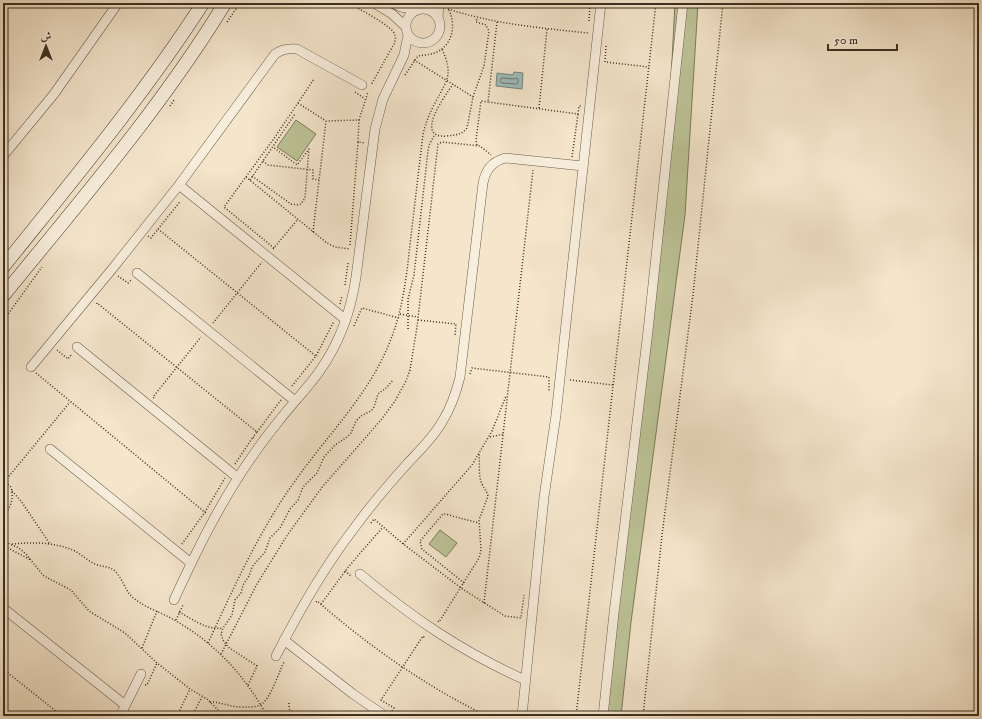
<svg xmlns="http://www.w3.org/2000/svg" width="982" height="719" font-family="'IM FELL DW Pica',Amiri,serif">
	<rect width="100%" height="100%" fill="#f4e5cb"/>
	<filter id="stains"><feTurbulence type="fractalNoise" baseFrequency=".005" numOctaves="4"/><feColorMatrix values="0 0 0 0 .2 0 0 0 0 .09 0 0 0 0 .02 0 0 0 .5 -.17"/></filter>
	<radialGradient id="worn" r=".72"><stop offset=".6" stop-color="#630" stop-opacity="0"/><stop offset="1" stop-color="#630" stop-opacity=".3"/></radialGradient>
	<path fill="#bcc497" stroke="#7c7a5c" d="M675,3h23l-13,212 -54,407 -10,94h-22l65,-501z
		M296,120l20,14 -19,27 -20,-14z
		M440,530l17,13 -11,14 -17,-13z"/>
	<path fill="#9ebdbe" stroke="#77847f" d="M514,72l9,1 -1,16 -26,-3 1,-13 16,2z"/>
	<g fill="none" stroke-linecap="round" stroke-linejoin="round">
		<path stroke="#6d766f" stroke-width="1" d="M502,78l11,1 4,-1 1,1v4l-2,1 -14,-1 -2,-2z"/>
		<defs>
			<path id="street" d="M374,3l18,11 13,12
				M392,3l9,4 15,3
				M406 26a17 17 0 1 1 34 0a17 17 0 1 1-34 0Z
				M438,18l1,-15
				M3,156l51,-62 64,-91
				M179,185l167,135
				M137,273l158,128
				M77,347l161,131
				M31,367l82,-99 66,-83 96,-131c7,-5 13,-6 22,-5l65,36
				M50,449l141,114
				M360,574c54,45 101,77 165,106
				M174,600c22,-48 45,-95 75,-139 9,-13 19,-27 29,-39 13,-17 28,-32 41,-50 20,-28 32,-61 37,-95l19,-148 8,-30 21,-44 4,-20
				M3,608l122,97
				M284,640l69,54 32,22
				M276,656c23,-45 48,-89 79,-129 16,-22 34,-43 52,-63 12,-13 26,-26 35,-42 9,-14 14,-29 18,-45l23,-194c3,-14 9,-21 22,-25l78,8
				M120,716l21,-42
				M522,716l22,-219 12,-82 45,-412
				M603,716l11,-103 34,-282 35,-328"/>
			<path id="secondary" d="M3,267c69,-86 140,-171 200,-264
				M3,296c77,-95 158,-188 222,-293"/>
		</defs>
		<use href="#street" stroke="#6a5c4b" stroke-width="10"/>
		<use href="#secondary" stroke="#3c2f20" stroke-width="14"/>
		<path stroke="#3c2f20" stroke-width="1.5" stroke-dasharray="1 2" stroke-linecap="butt" d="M348,3c9,5 45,23 47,32 1,3 0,6 -1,9l-23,41
			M448,9c46,15 93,19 140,24
			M589,21l1,-18
			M227,22l13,-19
			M497,22l-9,80 90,12 1,-8h3
			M606,46l-1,16 44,5
			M414,60l59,37
			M405,75l13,-19c6,-1 12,-1 19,-4 16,-8 19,-27 12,-42
			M453,84c-8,12 -40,55 -6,52 8,-1 15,-1 20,-8l6,-31 11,-31 5,-35 -3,-6 -10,-3 1,-4
			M355,92l10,7
			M298,103l28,18 33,-1 -1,22 7,1
			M170,106l4,-6
			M539,108l8,-79
			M359,120l9,-28
			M477,145l-1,-5 5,-39 7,1
			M572,157l6,-43
			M263,161l5,4 45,5v9l6,1
			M252,176l39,28 7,1 3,-1 4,-6 4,-49 -12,16 -24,-18
			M246,177l81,66 8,4 15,2
			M250,180l45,-66
			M158,229l21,-26 -1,-2
			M313,232l13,-111
			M148,236l3,2 7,-9 159,128
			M350,245l8,-103
			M274,248l-50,-41 51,-70 39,-58
			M273,249l25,-30
			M118,276l10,7 3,-3
			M345,285l3,-22
			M97,304v-1l160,129 -4,5 1,1
			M340,304l2,-8
			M400,314l18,3
			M418,320l38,4 -1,12
			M3,321l39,-54
			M213,323l49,-61
			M354,326l8,-18 37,10
			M408,329v-30l6,-24 14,-124 1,-6 6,-11
			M57,350l11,9 3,-4
			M36,373l171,141
			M470,374l2,-6 77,9v14
			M570,380l43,5
			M292,386l24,-30 18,-35
			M154,398l-1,-1 48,-60
			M257,432l24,-32
			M490,437l14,-3
			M235,464l18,-27
			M3,481l8,6c3,11 0,21 -8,29
			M5,481l65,-79
			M12,491l9,10 29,43
			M371,523l3,-4 28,24 59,45 44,28 16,2 3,-23
			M3,529l2,-7 -1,-6
			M3,541l16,7 7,6 12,15 6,7 27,14 18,21 36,22 32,30 33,26 17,10 17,17
			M3,544l3,3 25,13
			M12,544c21,-2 43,-2 63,7 7,4 13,10 20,13 7,3 14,2 20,7 9,9 10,22 21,29 12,9 27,13 40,21 40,23 69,55 91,95
			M182,544l23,-32 20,-34
			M403,544l69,-79 20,-34 14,-35
			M345,571l6,5
			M464,583l-42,-34 -2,-8 23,-27h2l34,9
			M316,602l1,-1c52,45 108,85 170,115
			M484,603l49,-433
			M321,604l28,-38 34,-39
			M179,612c15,8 27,18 44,16
			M176,620l7,-15
			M438,621l1,1 40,-64 2,-8 -2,-30 9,-24c-1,-5 -4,-7 -6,-12 -4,-8 -2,-21 -3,-30
			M208,643c26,-56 51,-112 87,-162 33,-47 75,-87 96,-142 13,-33 16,-68 20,-103 4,-34 8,-68 12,-102 3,-12 7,-22 13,-33 12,-22 17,-27 6,-52
			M142,648l15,-37
			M221,654l36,-70 31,-50 35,-48 58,-66 14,-19 11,-20 4,-11 7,-43 21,-183 4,-2 38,4 11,9
			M3,669l59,47
			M145,685h2l10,-22
			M248,685l9,-19 -29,-19 -5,-7 -2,-6 2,-6 9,-13 3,-15 6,-7 2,-8 6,-9 3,-9 13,-15 5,-14 10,-10 10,-19 8,-9 5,-13 14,-14 7,-16 11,-12 12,-8 4,-4 5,-12 5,-5 10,-5 3,-4 4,-13 8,-6 7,-8
			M210,702c10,0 18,4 28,5 7,0 18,1 24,-3 9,-7 17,-32 22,-42
			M289,703v6l10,7
			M392,711l2,-3 -13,-8 42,-64 1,1 1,-1
			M177,716l13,-27
			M192,716l10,-19
			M296,716l3,-5
			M576,716l80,-713
			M643,716l19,-181 31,-240 30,-292"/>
		<use href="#street" stroke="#f8eedd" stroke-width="9"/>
		<use href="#secondary" stroke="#f8eedd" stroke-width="13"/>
	</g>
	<rect width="982" height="719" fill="none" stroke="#f4e5cb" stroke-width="16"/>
	<rect x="4" y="4" width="974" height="711" fill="none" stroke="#3c2f20" stroke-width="2"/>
	<rect x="8" y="8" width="966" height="703" fill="none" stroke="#3c2f20"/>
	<g transform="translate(46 46)" stroke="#f8eedd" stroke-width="3" paint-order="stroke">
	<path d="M0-3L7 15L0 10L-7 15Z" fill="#3c2f20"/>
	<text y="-6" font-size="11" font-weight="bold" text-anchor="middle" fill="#3c2f20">ش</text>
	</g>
	<path d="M828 44v6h69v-6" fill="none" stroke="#3c2f20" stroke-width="2"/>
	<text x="834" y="44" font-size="12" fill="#3c2f20" stroke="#f8eedd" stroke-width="3" paint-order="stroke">50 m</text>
	<rect width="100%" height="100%" filter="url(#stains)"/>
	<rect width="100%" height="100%" fill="url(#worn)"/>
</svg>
